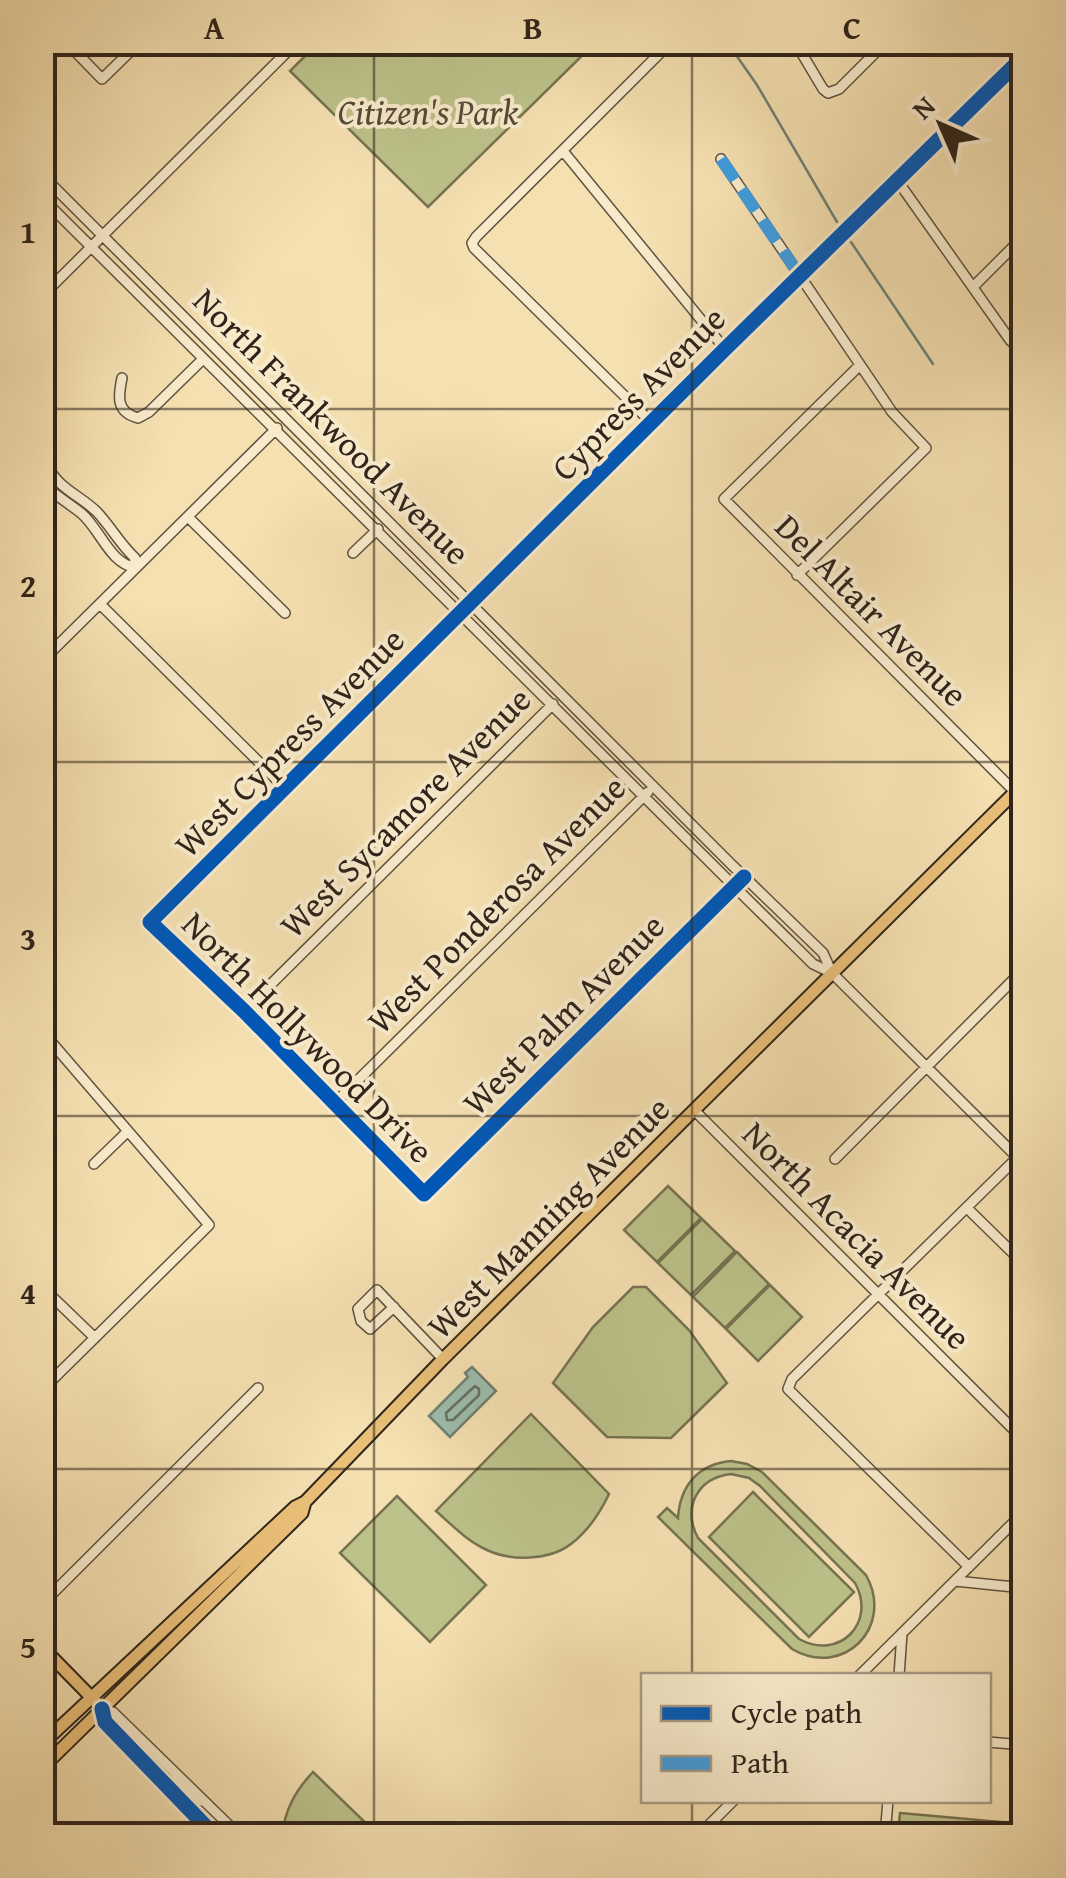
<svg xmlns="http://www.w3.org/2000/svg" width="1066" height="1878" font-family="'Gentium Book Plus',serif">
	<rect width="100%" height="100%" fill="#f5e0b1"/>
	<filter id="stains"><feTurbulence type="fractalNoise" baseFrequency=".002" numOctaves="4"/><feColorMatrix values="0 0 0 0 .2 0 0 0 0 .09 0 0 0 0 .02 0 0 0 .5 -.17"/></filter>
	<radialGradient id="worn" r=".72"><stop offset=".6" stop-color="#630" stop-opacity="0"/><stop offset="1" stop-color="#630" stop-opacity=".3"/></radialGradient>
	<path fill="#bdc28a" stroke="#767352" stroke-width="2.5" fill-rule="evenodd" d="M319,42h276v1l-167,164 -138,-136z
		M668,1186l33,32 -44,44 -33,-32z
		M702,1219l33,32 -44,44 -33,-32z
		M737,1252l32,32 -44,44 -32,-31z
		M770,1285l32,32 -44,44 -32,-32z
		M633,1287h13l43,43 38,53 -56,55 -64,-1 -54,-54 40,-56z
		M531,1414l78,80c-9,19 -21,37 -38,50 -22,17 -61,17 -84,6 -20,-9 -35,-25 -51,-39z
		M731,1461l16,3 15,8 104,103c29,52 -23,104 -74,74l-134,-132 9,-9 11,10c2,-32 20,-54 53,-57zM731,1474l18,4 11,8 95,97c22,40 -16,78 -56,56l-101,-101c-16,-30 -1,-60 33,-64z
		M753,1492l101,100 -45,45 -100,-100z
		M397,1496l89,89 -56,57 -90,-89z
		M313,1772l59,57 1,6h-91c3,-25 13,-44 31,-63z
		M900,1813l123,11v11h-125z"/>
	<path fill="#9cbdac" stroke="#708072" stroke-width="2.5" d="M472,1367l24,24 -46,46 -21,-21 39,-39 -3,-4z"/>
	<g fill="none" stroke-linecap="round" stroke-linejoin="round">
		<path stroke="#667064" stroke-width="2.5" d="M475,1386l4,3v6l-26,25h-6l-1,-7z"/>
		<path stroke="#708072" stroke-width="2.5" d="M727,42l30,43 80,137
			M851,242l82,122"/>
		<defs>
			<path id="minor" d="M66,42l36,37 38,-37
				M795,42l28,47 5,4 11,-4 47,-47
				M563,151l162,198
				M721,159l171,253 34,36 -129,127
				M42,175l689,689 92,89 9,20
				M897,180l113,160 14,13
				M42,198l706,702 65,64 19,9 192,191
				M973,287l51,-51
				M42,296l255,-254
				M860,365l-136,134 300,302
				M122,378c-4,19 -6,34 16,40l11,-6 54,-53
				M651,422l-177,-174 -2,-5 4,-6 195,-195
				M48,467c11,22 33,29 49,45 14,15 23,32 38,46l-1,8
				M42,483c13,12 26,20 39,30 20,17 28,50 55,55
				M188,517l97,96
				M353,553l25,-24
				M100,604l185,184
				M42,661l235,-233
				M744,877l-320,317 -180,-183 -94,-89 575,-573 299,-293
				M244,1011l309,-307
				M42,1039l4,-3 163,189 -167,165
				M335,1103l313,-311
				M695,1111l329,329
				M835,1159l189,-190
				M94,1164l34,-33
				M967,1208l57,56
				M42,1287l53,51
				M394,1307l-24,22 -9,-8 -3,-12 19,-19 66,69
				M969,1567l-181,-178 4,-10 232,-228
				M955,1581l69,7
				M42,1604l216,-216
				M859,1676l165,-164
				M899,1676l3,-43
				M102,1709l11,3 127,124
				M102,1709l3,13 110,114
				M988,1742l36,3
				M157,1771c15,8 28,26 44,30
				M698,1836l36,-36
				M885,1836l3,-36"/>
			<path id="major" d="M42,1647l54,55
				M42,1744l253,-237 10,-5 138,-143 581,-576
				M42,1768l260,-255 3,-11"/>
		</defs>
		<use href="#minor" stroke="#605340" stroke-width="12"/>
		<use href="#major" stroke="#2f241b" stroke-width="15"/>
		<use href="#minor" stroke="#f8ebcc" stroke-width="9"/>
		<use href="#major" stroke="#eac078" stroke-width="11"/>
		<path stroke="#3d9cdf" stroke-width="12" stroke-dasharray="25 12" stroke-linecap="butt" d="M721,159l79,117"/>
		<defs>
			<path id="cycleway" d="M744,877l-320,317 -180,-183 -94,-89 575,-573 299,-293
				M102,1709l3,13 110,114"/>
		</defs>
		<use href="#cycleway" stroke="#f8ebcc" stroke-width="21"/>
		<use href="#cycleway" stroke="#0057b8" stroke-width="15"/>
	</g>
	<path fill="none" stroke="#2f241b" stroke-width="2.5" stroke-opacity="0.55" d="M374,42v1794M692,42v1634M42,409h982M42,762h982M42,1116h982M42,1469h982M692,1800v36"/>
	<g text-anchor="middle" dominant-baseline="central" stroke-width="8" stroke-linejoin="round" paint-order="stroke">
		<g font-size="35" font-style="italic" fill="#524c37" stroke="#f8ebcc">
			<text x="428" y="111">Citizen's Park</text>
		</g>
		<g font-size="35" fill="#2f241b" stroke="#f8ebcc">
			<text transform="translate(638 393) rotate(-45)">Cypress Avenue</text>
			<text transform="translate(332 426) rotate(45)">North Frankwood Avenue</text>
			<text transform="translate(872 610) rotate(45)">Del Altair Avenue</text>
			<text transform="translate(289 742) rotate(-45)">West Cypress Avenue</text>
			<text transform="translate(405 812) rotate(-45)">West Sycamore Avenue</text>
			<text transform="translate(496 904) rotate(-45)">West Ponderosa Avenue</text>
			<text transform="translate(563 1014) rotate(-45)">West Palm Avenue</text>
			<text transform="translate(308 1037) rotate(45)">North Hollywood Drive</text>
			<text transform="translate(548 1217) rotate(-45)">West Manning Avenue</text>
			<text transform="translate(857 1235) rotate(45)">North Acacia Avenue</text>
		</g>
	</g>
	<rect width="1066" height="1878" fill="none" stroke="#f5e0b1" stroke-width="110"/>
	<rect x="641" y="1673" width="350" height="130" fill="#f8ebcc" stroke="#a89b85" stroke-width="2.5"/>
	<rect x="661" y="1706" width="50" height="15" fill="#0057b8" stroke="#a89b85" stroke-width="2.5"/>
	<text x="731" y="1723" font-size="30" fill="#2f241b">Cycle path</text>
	<rect x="661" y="1756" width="50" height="15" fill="#3d9cdf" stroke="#a89b85" stroke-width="2.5"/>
	<text x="731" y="1773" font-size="30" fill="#2f241b">Path</text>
	<g transform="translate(941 125) rotate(315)" stroke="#f8ebcc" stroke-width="8" paint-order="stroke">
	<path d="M0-8L18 38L0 25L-18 38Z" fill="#2f241b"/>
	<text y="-15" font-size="28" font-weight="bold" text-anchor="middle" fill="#2f241b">N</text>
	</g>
	<rect x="55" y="55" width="956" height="1768" fill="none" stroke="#2f241b" stroke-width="4"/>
	<g font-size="32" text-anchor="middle" font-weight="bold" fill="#2f241b">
		<text x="214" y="39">A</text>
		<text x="533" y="39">B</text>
		<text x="852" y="39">C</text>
		<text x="28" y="243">1</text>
		<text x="28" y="597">2</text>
		<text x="28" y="950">3</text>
		<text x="28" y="1304">4</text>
		<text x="28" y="1658">5</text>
	</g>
	<rect width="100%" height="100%" filter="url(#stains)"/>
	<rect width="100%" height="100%" fill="url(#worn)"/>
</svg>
